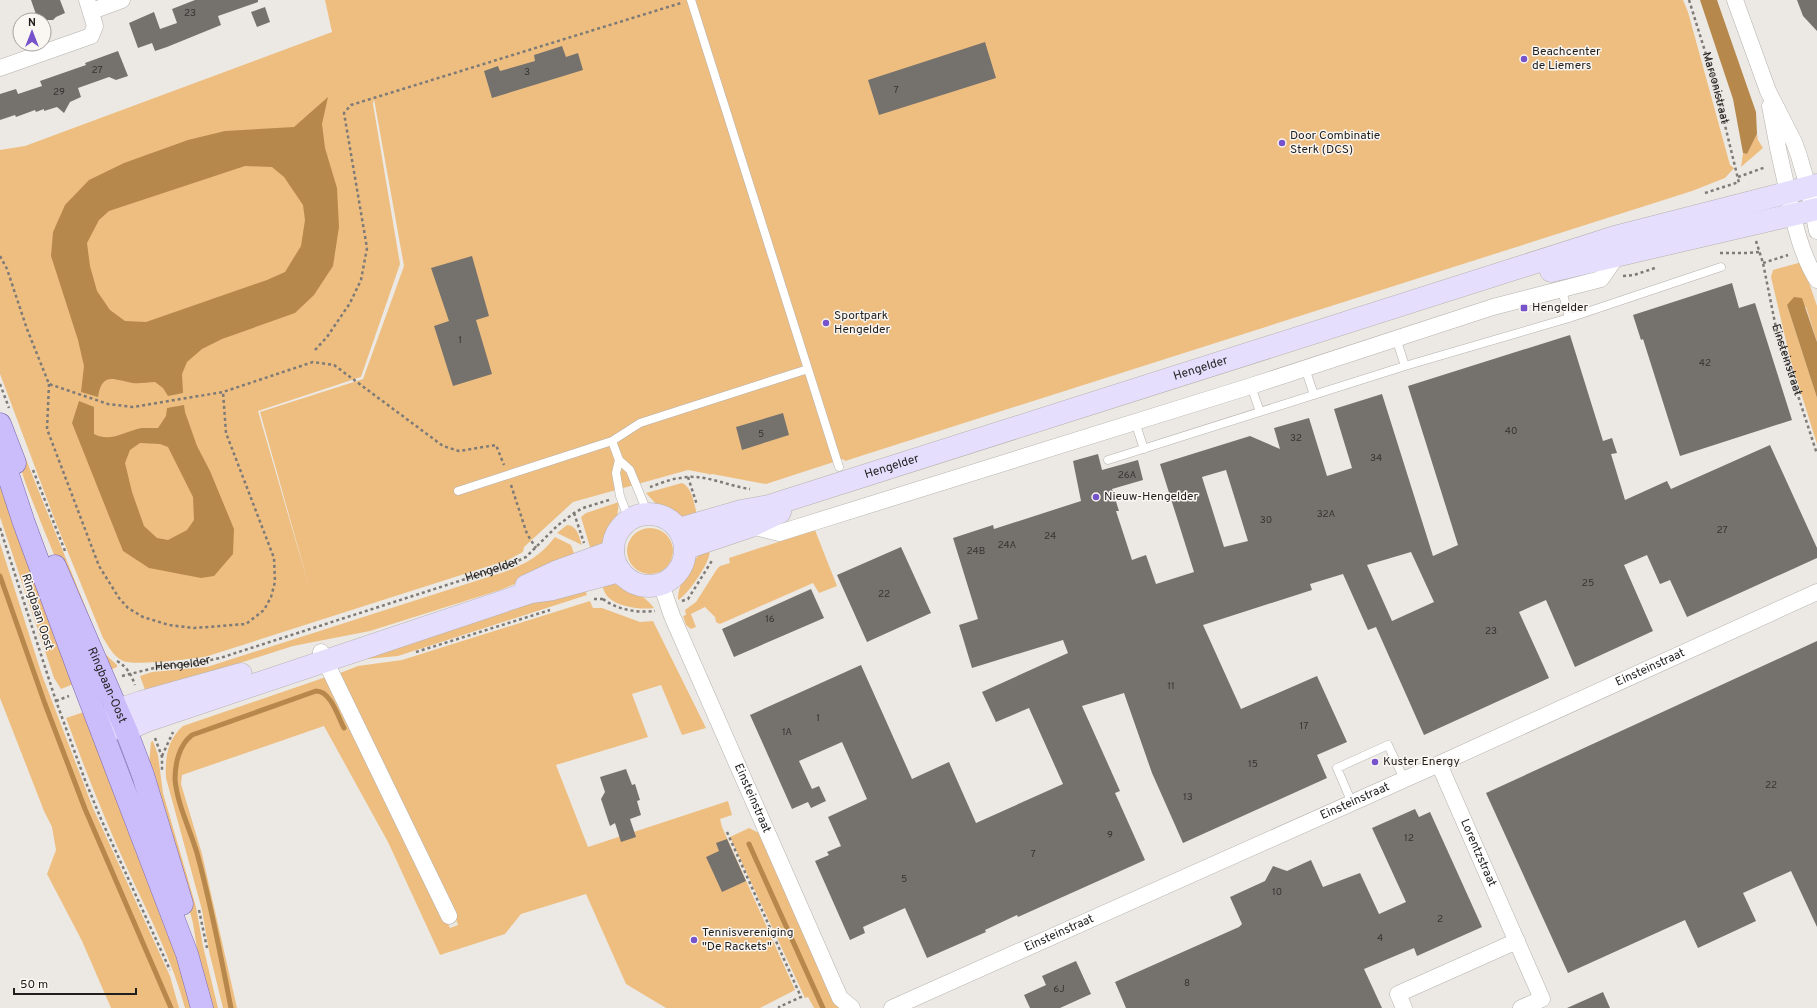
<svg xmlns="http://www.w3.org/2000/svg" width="1817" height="1008" font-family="Overpass,sans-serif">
	<rect width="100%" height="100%" fill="#ece9e4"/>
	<path fill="#eebe81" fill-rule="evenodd" d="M325,0h1358l5,12 42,153 4,3 -9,10 -33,13 -847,270 -2,-2 -77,25 -54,-10 -3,1v-1l-21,-4 -115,32 -49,45 -1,5 -15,8 -300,96c-15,3 -74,10 -85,5 -10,-5 -14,-14 -20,-23l-47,-115 -56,-149v-224l25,-4 307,-114zM374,99l30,167 -41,113 -103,33 50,178 -52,-179 103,-34 39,-113 -27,-160z
		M1757,134l1,6 5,8 -22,19 2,-14 4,1z
		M1802,262l15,44v36l-11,-35 -19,-2 30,93v46l-27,-86 -19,-81 2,-7z
		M18,455l7,2 79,196 13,12v2l-9,4c-25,-53 -51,-106 -72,-161 -7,-18 -15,-36 -18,-55z
		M0,467l76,216 -15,6 -7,-11 -54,-161z
		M682,483c11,4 13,26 16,36l-20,-2 -21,-12 -11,-12z
		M619,502l-2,16 -12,24 -13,12 -11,-37 5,-4z
		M567,525c11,1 12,12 15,20l-25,-12z
		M627 551a23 23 0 1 1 46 0a23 23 0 1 1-46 0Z
		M815,530l22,56 -18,7 -6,-10 -93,41 -4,-2 -1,-5 -10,-10 -14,7 5,13 -5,2 -5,-4 -3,-9 3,-1 -1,-5 11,-8 21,-33 3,-3 10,-3 -1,-5z
		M555,537l16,8 5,14 -76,31 -130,41 -77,15 -103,33 -45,11 -5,-14 12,-4 55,-5 300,-96c22,-9 33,-15 48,-34z
		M0,543l42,132 51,133 77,168 9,32h-68l-29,-67 -35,-67 9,-24 -4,-23 -8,-16 -44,-113z
		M708,547c1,3 2,6 1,9 -2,10 -22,40 -31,44 0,-19 15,-42 30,-53z
		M601,582c20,1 41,10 53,26 -12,2 -37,-1 -46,-11 -4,-4 -5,-10 -7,-15z
		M584,587l3,8 -189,61 -42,4 -3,-4z
		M590,601l3,7h9l38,14 13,-1 53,107 -24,7 -21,-50 -29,9 16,43 -92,28 32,82 140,-46 4,14 -12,4 2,8 73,163 -35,18h-94l-40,-24 -40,-90 -65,20 -16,20 -65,21 -52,-113 -64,-116 -142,49 -1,9 21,70 35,154h-14l-14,-57 -7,-41 -36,-132c-1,-20 1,-38 17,-52l143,-49 90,176 34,75 8,-3 -8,-21 -110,-225v-6l18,-7 44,-6z
		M87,711l33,80 74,217h-9c-13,-49 -36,-92 -57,-138 -23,-49 -43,-101 -62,-152z
		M153,741l5,14 5,38 33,114 7,39 15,62h-7l-12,-46 -6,-39 -44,-159 2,-22z
		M749,828l12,6 78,174h-25l-6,-11 -3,1 -75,-161z"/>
	<path fill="#b6884c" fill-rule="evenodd" d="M1700,0h17l39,112 1,22 -10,20 -4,-1 -10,-54z
		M328,97l-6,27 3,24 12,40 2,39 -6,39 -19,29 -19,18 -73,26 -20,10 -15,13 -5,12 1,19 -15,3 -5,-8 -8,-6c-7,0 -15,2 -22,1 -19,-3 -31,-12 -35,14l-17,-5 3,-26 -6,-26 -27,-84 2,-24 12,-27 24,-25 35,-17 64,-23 37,-9 69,-4zM245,166l27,1 12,10 19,28 2,15 -4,26 -16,26 -18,8 -121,42 -21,-1 -15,-11 -13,-19 -7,-25 -3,-23 12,-23 10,-9z
		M1794,297l8,1 15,44v56l-30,-93z
		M79,401l15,6v27c17,9 30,-3 48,-6 5,0 11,0 16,0l8,-12 1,-8 17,-3 1,7 12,34 13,25 24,58 -1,25 -19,22 -13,2 -52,-10 -26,-17 -51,-128zM140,443l20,1 8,3 25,50 1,23 -7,10 -19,10 -11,-2 -13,-12 -12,-34 -7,-29 5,-13z"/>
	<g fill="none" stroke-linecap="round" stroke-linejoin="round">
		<path stroke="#b6884c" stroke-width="5" d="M0,576l45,128 40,105 86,199
			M749,844l74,164
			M231,1008c-10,-52 -20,-104 -34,-155 -7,-24 -20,-49 -22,-74 0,-15 4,-34 17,-44l124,-44c15,0 22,26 28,37"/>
	</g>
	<path fill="#75726e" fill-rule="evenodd" d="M31,0h29l5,13 -9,4 -3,3h-15z
		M195,0h63v2l-40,14 3,9 -54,22 -12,4 -3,-8 -14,5 -9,-25 25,-11 6,17 17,-6 -5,-14z
		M1797,0h20v31l-14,-15z
		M265,7l5,15 -13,5 -6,-15z
		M985,42l11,36 -117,37 -11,-35z
		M562,46l4,11 12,-4 5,17 -91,28 -8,-27 14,-5 2,5 35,-10 -1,-6z
		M118,51l10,25 -12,4 -7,-3 -31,11 3,9 -11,5 -6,11 -7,-6 -13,4v-2l-8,3 -1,-2 -19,7 -1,-2 -15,5v-26l16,-5 2,5 24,-8 -2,-5 46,-16 -1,-2z
		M472,256l17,60 -13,4 16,54 -39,12 -19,-60 15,-5 -18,-53z
		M1732,283l7,25 16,-5 37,117 -112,36 -37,-117 -2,1 -8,-25z
		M1570,335l33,106 9,-3 5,15 -6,1 14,46 42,-19 4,8 99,-44 47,103v10l-130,59 -17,-37 -10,4 -13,-29 -23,10 29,66 -78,36 -29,-67 -27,12 30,66 -125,57 -48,-108 -8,3 -25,-56 -33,10 2,6 -109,35 38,84 76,-33 30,66 -30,13 10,23 -144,65 -31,-70 -28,-80 -42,13 38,85 -5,2 30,67 -127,57 -1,-2 -32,15 1,2 -59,26 -22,-50 -42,19 2,6 -15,7 -35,-79 14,-6 -2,-3 14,-6 -13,-29 39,-18 -25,-57 -43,19 13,28 7,-3 7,15 -15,7 -3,-6 -16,7 -42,-94 111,-50 51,114 37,-17 27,61 87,-39 -34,-76 -33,14 -14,-30 86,-39 -5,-13 -91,28 -13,-43 19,-6 -25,-81 40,-13 1,4 87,-28 -8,-40 25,-7 4,16 36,-10 5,20 -31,9 7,22h-3l16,49 14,-5 10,29 38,-12 -34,-108 90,-28 30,13 -6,-21 35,-10 18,58 25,-8 -18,-59 48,-15 51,162 25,-11 -50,-159zM1226,470l22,71 -24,6 -22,-70zM1411,552l23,50 -42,19 -25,-56z
		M783,413l6,22 -47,15 -6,-23z
		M901,547l30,66 -64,29 -30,-67z
		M811,589l13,29 -90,39 -12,-28z
		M1817,641v286l-26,-56 -48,22 13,28 -58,27 -13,-28 -117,53 -82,-180z
		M626,769l6,16 3,-1 5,16 -3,1 4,14 -11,4 6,18 -15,5 -6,-19 -5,3 -9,-27 4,-7 -5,-15z
		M1415,809l4,8 11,-5 52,115 -65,29 -3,-8 -50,21 18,39h-256l-11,-26 124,-55 3,-3 -12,-27 35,-16 8,-15 14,5 24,-11 12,27 37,-14 19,41 27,-12 -34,-74z
		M727,839l19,42 -24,11 -16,-35 13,-6 -3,-8z
		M1076,961l15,33 -31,14h-30l-6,-13 22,-10 -4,-9z
		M1603,992l7,16h-43z"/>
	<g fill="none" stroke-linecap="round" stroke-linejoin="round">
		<defs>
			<path id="lane" d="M691,0l148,467
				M1562,290l7,28
				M1396,338l9,28
				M1305,368l9,27
				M1251,386l9,26
				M1135,422l9,27
				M612,441l7,19 11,10 18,44
				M619,460l-3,13 4,23 9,24
				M1108,460l297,-94 164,-48 152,-51
				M458,491l154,-50 28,-18 168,-54
				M1352,803l-15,-35 51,-23 16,34"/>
			<g id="street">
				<path d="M1735,0l33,91 26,51 5,14 9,31 9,44"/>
				<path d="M92,11l30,-11"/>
				<path d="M0,68l91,-32 4,-10 -8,-26"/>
				<path d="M1770,106c5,29 11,58 18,87 6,30 13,61 29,87"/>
				<path d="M751,526l28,7 472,-147 242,-79 108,-28 16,-23"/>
				<path id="s4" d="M661,584l11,32 168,382 12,10"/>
				<path d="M321,652l128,264"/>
				<path id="s5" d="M1439,764l103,235 -21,9"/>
				<path id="s6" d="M892,1008l547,-244 378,-172"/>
				<path d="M1404,1008l-6,-14 119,-53"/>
			</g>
			<g id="secondary">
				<path d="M1551,271l266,-62"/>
				<circle cx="649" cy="550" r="36"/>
				<path id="s7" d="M679,529l62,-18 28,-5 846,-269 202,-52"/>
				<path d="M686,548l65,-22 29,-14"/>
				<path d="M526,586l32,-15 55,-20"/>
				<path d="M103,721l15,-11 23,-8 100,-28"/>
				<path d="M107,725l19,5 23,-10 382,-128 22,-3 67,-18"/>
			</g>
			<g id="primary">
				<path d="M0,424l15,39"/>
				<path d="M0,450l24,73 57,154 106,277 15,54"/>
				<path id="s8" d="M55,566l71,164 17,45 39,129"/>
			</g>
		</defs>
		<use href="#lane" stroke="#b5b1ad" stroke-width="9"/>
		<use href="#street" stroke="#b5b1ad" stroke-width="17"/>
		<use href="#secondary" stroke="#b5b1ad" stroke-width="23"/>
		<use href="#primary" stroke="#7968ac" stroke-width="23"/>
		<g stroke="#7d7a77" stroke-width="2.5" stroke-dasharray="3 3" stroke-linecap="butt">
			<path id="s1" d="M1689,0l25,80 25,103"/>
			<path d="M1738,177l28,-10"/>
			<path d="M1705,193l34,-11"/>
			<path id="s2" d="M1756,241l7,22 13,65 41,126"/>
			<path d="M1720,253h27l12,-1"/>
			<path d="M0,256l7,13 20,60 22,55 59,20 25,3 90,-15 90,-30 21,3 109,81 16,5 37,-6 8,20"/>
			<path d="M1763,263l25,-8"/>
			<path d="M1623,276l11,-1 21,-7"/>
			<path d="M315,350l12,-13 23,-34 11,-23 6,-32 -23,-135 7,-8 330,-102"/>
			<path d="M0,384l9,24"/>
			<path d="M49,384l-2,45 52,137 20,32 9,10 15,9 26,8 25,3 52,-4 18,-14 7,-13 4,-15 -1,-24 -48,-125 -3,-41"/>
			<path d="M33,470l32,81"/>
			<path d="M688,477l9,28"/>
			<path d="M511,485l16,49 9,14"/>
			<path d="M650,487c9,-3 20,-8 30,-9 24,-5 47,8 70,11"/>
			<path d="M574,513l10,30"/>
			<path d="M0,528l56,173 29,79 16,39 69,151"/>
			<path d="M594,599h9"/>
			<path d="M603,599c14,11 35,14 52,12"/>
			<path d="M682,601l6,-2 25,-40"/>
			<path d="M416,652l134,-42"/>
			<path d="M117,661c10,6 14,13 18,24"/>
			<path id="s3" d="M122,676l36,-9 35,-3 27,-6 289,-93 17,-8 31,-31 17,-13 9,-5 26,-8"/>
			<path d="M56,701l13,-5"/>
			<path d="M155,738l7,19v13"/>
			<path d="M162,756l11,-24"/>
			<path d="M727,832l74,165 -22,10 1,1"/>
			<path d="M199,910l8,38"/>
		</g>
		<use href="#lane" stroke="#fff" stroke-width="8"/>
		<use href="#street" stroke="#fff" stroke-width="16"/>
		<use href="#secondary" stroke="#e5defd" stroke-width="22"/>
		<use href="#primary" stroke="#cbbcfb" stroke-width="22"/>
	</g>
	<g fill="#7652cb" stroke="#faf6f2" stroke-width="1.5">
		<circle cx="1524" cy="59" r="4"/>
		<circle cx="1282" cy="143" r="4"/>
		<rect x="1520" y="304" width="8" height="8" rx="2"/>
		<circle cx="826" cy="323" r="4"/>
		<circle cx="1096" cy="497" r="4"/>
		<circle cx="1375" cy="762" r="4"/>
		<circle cx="694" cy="940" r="4"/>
	</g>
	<g text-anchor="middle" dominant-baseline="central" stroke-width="3" stroke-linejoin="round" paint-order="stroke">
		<g font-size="10" fill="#363432">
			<text x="190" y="13">23</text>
			<text x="97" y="70">27</text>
			<text x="527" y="72">3</text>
			<text x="896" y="90">7</text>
			<text x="59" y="92">29</text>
			<text x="460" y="340">1</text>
			<text x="1705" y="363">42</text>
			<text x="1511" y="431">40</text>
			<text x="761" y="434">5</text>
			<text x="1296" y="438">32</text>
			<text x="1376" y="458">34</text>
			<text x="1127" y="475">26A</text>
			<text x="1326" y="514">32A</text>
			<text x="1266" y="520">30</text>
			<text x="1722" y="530">27</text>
			<text x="1050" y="536">24</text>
			<text x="1007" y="545">24A</text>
			<text x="976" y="551">24B</text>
			<text x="1588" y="583">25</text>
			<text x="884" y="594">22</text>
			<text x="770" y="619">16</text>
			<text x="1491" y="631">23</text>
			<text x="1171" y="686">11</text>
			<text x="818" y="718">1</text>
			<text x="1304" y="726">17</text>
			<text x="787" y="732">1A</text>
			<text x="1253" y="764">15</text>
			<text x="1771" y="785">22</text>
			<text x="1188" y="797">13</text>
			<text x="1110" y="835">9</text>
			<text x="1409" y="838">12</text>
			<text x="1033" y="854">7</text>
			<text x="904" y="879">5</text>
			<text x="1277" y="892">10</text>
			<text x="1440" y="919">2</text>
			<text x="1380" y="938">4</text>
			<text x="1187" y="983">8</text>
			<text x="1059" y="989">6J</text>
		</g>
		<g font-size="12" fill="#211f1e" stroke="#faf6f2" text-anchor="start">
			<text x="1532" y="52">Beachcenter<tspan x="1532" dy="14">de Liemers</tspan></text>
			<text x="1290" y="136">Door Combinatie<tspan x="1290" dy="14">Sterk (DCS)</tspan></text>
			<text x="1532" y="308">Hengelder</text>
			<text x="834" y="316">Sportpark<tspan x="834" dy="14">Hengelder</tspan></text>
			<text x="1104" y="497">Nieuw-Hengelder</text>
			<text x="1383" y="762">Kuster Energy</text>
			<text x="702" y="933">Tennisvereniging<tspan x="702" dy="14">"De Rackets"</tspan></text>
		</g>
		<g font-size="12" fill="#211f1e" stroke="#faf6f2">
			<text stroke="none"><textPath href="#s1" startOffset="92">Marconistraat</textPath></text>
			<text stroke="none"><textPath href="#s2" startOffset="123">Einsteinstraat</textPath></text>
			<text stroke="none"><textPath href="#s7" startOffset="546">Hengelder</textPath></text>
			<text stroke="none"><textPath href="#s7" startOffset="222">Hengelder</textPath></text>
			<text stroke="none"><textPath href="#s3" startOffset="386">Hengelder</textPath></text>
			<text transform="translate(37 612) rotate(72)">Ringbaan Oost</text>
			<text stroke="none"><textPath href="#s3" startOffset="62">Hengelder</textPath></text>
			<text stroke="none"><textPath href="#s6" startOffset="831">Einsteinstraat</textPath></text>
			<text stroke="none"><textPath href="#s8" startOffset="130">Ringbaan-Oost</textPath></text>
			<text stroke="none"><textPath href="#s4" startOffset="233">Einsteinstraat</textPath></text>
			<text stroke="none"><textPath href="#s6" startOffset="507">Einsteinstraat</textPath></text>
			<text stroke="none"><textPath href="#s5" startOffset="97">Lorentzstraat</textPath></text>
			<text stroke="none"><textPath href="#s6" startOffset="183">Einsteinstraat</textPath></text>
		</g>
	</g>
	<g transform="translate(32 32)"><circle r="19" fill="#faf6f2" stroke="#a3a09d"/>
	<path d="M0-3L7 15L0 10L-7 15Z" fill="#7652cb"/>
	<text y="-6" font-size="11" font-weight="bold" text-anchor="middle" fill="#211f1e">N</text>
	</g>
	<path d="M14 988v6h122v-6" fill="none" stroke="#211f1e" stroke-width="2"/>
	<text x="20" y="988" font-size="12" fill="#211f1e" stroke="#faf6f2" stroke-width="3" paint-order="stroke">50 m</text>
</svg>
